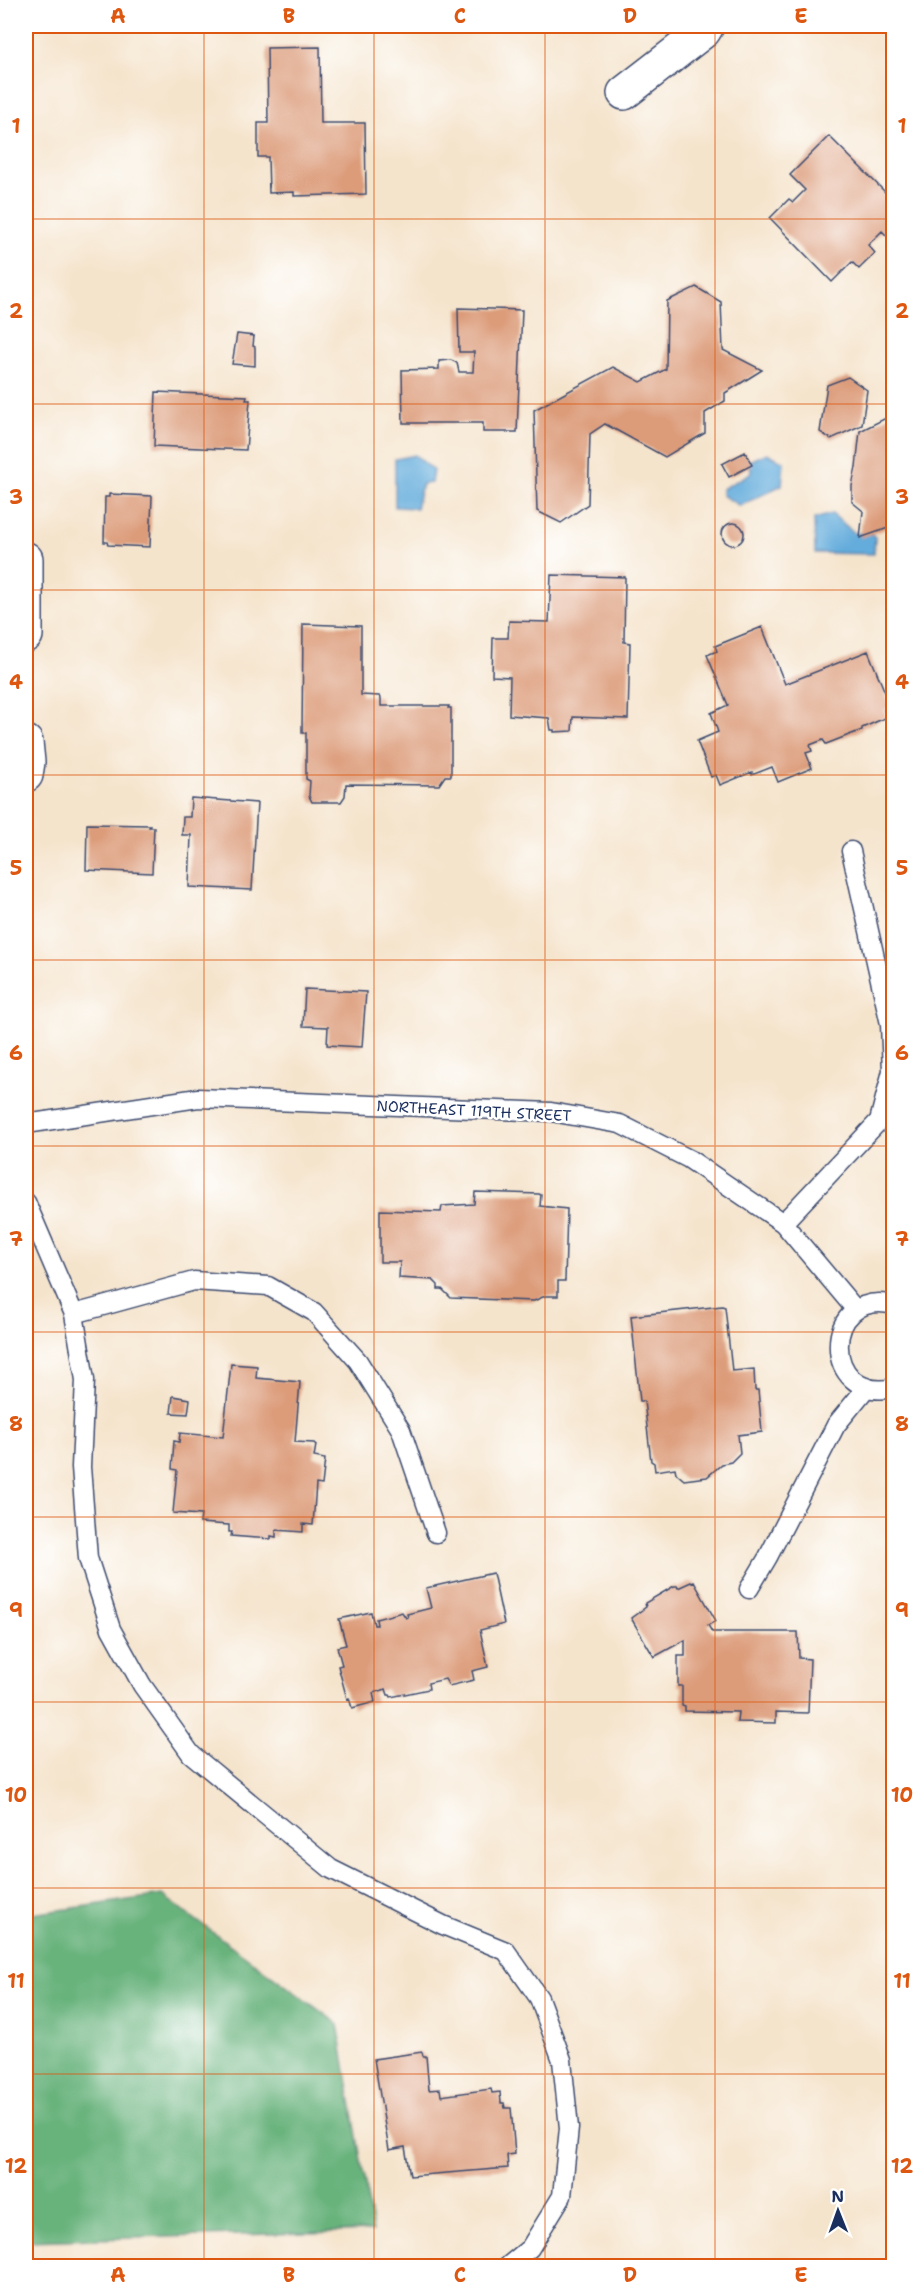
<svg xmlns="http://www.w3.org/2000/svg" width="919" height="2292" font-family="'Shantell Sans',sans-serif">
	<rect width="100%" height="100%" fill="#fff"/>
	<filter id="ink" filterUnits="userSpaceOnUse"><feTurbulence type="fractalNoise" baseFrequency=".0167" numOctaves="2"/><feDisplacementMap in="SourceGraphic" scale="12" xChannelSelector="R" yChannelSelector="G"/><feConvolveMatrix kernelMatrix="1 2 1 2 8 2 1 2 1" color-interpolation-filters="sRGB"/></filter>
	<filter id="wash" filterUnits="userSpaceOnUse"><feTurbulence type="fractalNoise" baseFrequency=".008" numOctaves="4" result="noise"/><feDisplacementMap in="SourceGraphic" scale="24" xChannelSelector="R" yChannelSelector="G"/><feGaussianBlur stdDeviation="1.35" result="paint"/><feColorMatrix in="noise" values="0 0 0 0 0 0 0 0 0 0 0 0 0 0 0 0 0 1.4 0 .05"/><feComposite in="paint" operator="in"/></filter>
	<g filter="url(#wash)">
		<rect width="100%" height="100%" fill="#f5e4cc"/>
		<path fill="#67b27b" stroke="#41706c" stroke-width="1.5" d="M162,1895l176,129 35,207 -347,10v-326z"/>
		<path fill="#64acdb" stroke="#406e9c" stroke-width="1.5" d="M767,453l17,9 -2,23 -42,21 -18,-11v-6l29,-16 -1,-12z
			M415,455l18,15 -2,13 -9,1 -6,24 -21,-1v-48z
			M832,514l24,20 12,-3 7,6 -1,17 -59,-1 -1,-34z"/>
		<g id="blocks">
			<path fill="#dc9b79" d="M320,47l1,76h44l1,71 -72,2v-4l-25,1 -1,-36h-10v-34h10l-1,-75z
				M829,136l65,65v42l-12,-12 -14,14 7,8 -16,16 -7,-7 -20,20 -62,-64 19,-19 4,3 12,-12 -15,-15z
				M696,287l25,15 2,48 39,20 -37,23v8l-20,12v20l-40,24 -60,-33 -15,10 -2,70 -27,19 -24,-12 -3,-101 79,-43 28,15 25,-13 1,-68z
				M458,308l64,2 -5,122h-34v-9h-80l-1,-53 37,-1v-8l12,-1 6,3 2,9h14l1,-20h-15z
				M237,334l17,2 -1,10 2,1v19l-23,-2z
				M848,377l19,13 -5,35 -31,14 -11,-7 7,-47z
				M156,392l91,4 -1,4h4l-4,50 -92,-4z
				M890,416l4,2v108l-34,12 3,-27 -11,-9v-16l4,-19 4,-36z
				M745,452l7,13 -23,12 -7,-13z
				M109,494l43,2 -2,51 -42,-2 -1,-3h-3l1,-45h4z
				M722 534a11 11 0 1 1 22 0a11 11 0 1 1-22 0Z
				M551,575l74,2 -1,65 6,1 -2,76 -55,-2 -1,14 -18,1v-2h-3l-2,-12 -40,-3 1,-38 -18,-1 1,-38h15l1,-17 40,1z
				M303,624l58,2v69l18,1 2,2v8h68l-1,2h3v68h-6l-6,9 -93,-1 -1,12 -4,6h-29l-3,-6 1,-15 -4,-2v-46h-4z
				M762,627l23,57 83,-33 23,56 -7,3 3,7 -25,11v2l-36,14 -3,-4 -13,5 2,6 -6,2 6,15 -34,14 -6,-15 -20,8v-3l-32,13 -4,-10 -5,2 -14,-36 21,-9 -7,-19 17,-8 -21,-50 10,-4 -2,-5z
				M191,798l66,5 -5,87 -63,-3 2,-52h-9l1,-18h7z
				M87,824l63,1 -1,2h5l-2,46 -66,-3z
				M305,989l61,3 -4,55 -35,-2 1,-18 -25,-1z
				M475,1192l64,2 2,1 -1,11 27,3 -2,72h-7v15h-13l-11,5 -83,-3 -9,-9h-4v-4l-5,-5 -34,-2 1,-16h-20v-52l61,2 1,-6 32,-2z
				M722,1306l3,1 7,64 22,-2 1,21h3l4,42 -24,3 2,18 -9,9 -9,2 -15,13 -23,3 -8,-7 -1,-5 -20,3 -1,-8 -3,-2 -7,-60h-4l-9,-85z
				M231,1364l26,2 -1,12 44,4 -5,60 19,1 2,2 -2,12 11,2 -3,26 -6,-1 -3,41 -10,-1v8l-27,-2v7l-5,-1v3l-40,-3 1,-4h-3v-7l-29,-2 1,-8 -28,-2 4,-43 -5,-1 2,-28 5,1 1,-9 43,4z
				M173,1396l17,3 -2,15 -17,-1z
				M493,1573l11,51 -24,6 8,37 -16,4 2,9 -25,6 -4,-7 -17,4 1,6 -38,8 -1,-2h-2l-2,-6 -13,4 2,9 -23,6 -3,-10 -2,1 -9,-33 4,-1 -5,-18 9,-2 -7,-26 32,-7 3,13h3l-1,-6 26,-7 4,6 2,-1 -1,-3 24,-6 -5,-20z
				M691,1582l1,1 2,-1 22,39 -8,4 4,7h86l1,26 11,1 -2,54 -32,-1v11l-39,-1 1,-10 -53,-1v-4l-3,-1v-20h-4v-30h7v-16l-31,17 -23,-39 15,-11 -1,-4 29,-17h3l1,2z
				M422,2052l1,4h3l3,34 11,-1 1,7 50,-7 1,4 8,-1 1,11h3l1,5h6l4,46 -8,1 1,13 -98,8 -5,-29 -16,3 -15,-91z"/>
		</g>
	</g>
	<g filter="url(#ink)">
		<use href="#blocks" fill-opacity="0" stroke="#3c4a6e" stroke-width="1.5"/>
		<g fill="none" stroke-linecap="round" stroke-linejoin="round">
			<defs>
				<path id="lane" d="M26,1124l172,-26 353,14 69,12 69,35 94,64 73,87
					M26,1202l48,112 11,66 -4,87 7,91 23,71 31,56 49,69 140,115 112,56 63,26 33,47 23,62 7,68 -7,68 -32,52 -22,18
					M783,1223l96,-102 13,-50 -2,-47 -39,-173
					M894,1305c-73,-18 -74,99 0,83
					M74,1314l120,-33 74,5 46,26 44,49 43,69 35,103
					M749,1589l19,-32 68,-132 31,-38"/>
				<path id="street" d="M624,93l80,-62 3,-5
					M26,559v76
					M26,742l2,20 -2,13"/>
			</defs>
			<use href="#lane" stroke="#3c4a6e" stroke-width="21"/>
			<use href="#street" stroke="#3c4a6e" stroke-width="36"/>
			<use href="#lane" stroke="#fff" stroke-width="18"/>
			<use href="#street" stroke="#fff" stroke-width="33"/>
		</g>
	</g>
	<path fill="none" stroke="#de5710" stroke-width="1.5" stroke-opacity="0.55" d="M204,26v2240M374,26v2240M545,26v2240M715,26v2240M26,219h868M26,404h868M26,590h868M26,775h868M26,960h868M26,1146h868M26,1332h868M26,1517h868M26,1702h868M26,1888h868M26,2074h868"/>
	<g text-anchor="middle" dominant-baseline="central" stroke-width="5" stroke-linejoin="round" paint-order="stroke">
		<g font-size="15" fill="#1b2f5e" stroke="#fff">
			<text transform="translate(474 1111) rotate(3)">NORTHEAST 119TH STREET</text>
		</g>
	</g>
	<rect width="919" height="2292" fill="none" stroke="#fff" stroke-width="66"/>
	<g transform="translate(838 2211) rotate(359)" stroke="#ffffff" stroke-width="4.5" paint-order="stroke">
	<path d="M0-4.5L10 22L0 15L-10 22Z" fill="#1b2f5e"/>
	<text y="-9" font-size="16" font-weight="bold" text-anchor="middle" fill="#1b2f5e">N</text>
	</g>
	<rect x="33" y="33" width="853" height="2226" fill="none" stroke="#de5710" stroke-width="2"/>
	<g font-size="20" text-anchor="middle" font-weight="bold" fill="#de5710">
		<text x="118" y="23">A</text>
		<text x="289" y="23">B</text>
		<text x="460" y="23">C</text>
		<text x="630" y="23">D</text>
		<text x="801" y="23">E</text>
		<text x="16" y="133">1</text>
		<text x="902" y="133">1</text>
		<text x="16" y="318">2</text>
		<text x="902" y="318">2</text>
		<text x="16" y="504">3</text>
		<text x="902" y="504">3</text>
		<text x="16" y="689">4</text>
		<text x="902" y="689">4</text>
		<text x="16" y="875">5</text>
		<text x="902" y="875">5</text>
		<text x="16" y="1060">6</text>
		<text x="902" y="1060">6</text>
		<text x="16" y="1246">7</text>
		<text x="902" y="1246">7</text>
		<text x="16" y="1431">8</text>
		<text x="902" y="1431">8</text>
		<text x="16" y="1617">9</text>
		<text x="902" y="1617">9</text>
		<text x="16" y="1802">10</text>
		<text x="902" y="1802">10</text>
		<text x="16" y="1988">11</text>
		<text x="902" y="1988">11</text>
		<text x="16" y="2173">12</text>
		<text x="902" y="2173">12</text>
		<text x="118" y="2282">A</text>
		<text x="289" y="2282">B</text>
		<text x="460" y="2282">C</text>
		<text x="630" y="2282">D</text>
		<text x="801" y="2282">E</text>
	</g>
</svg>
